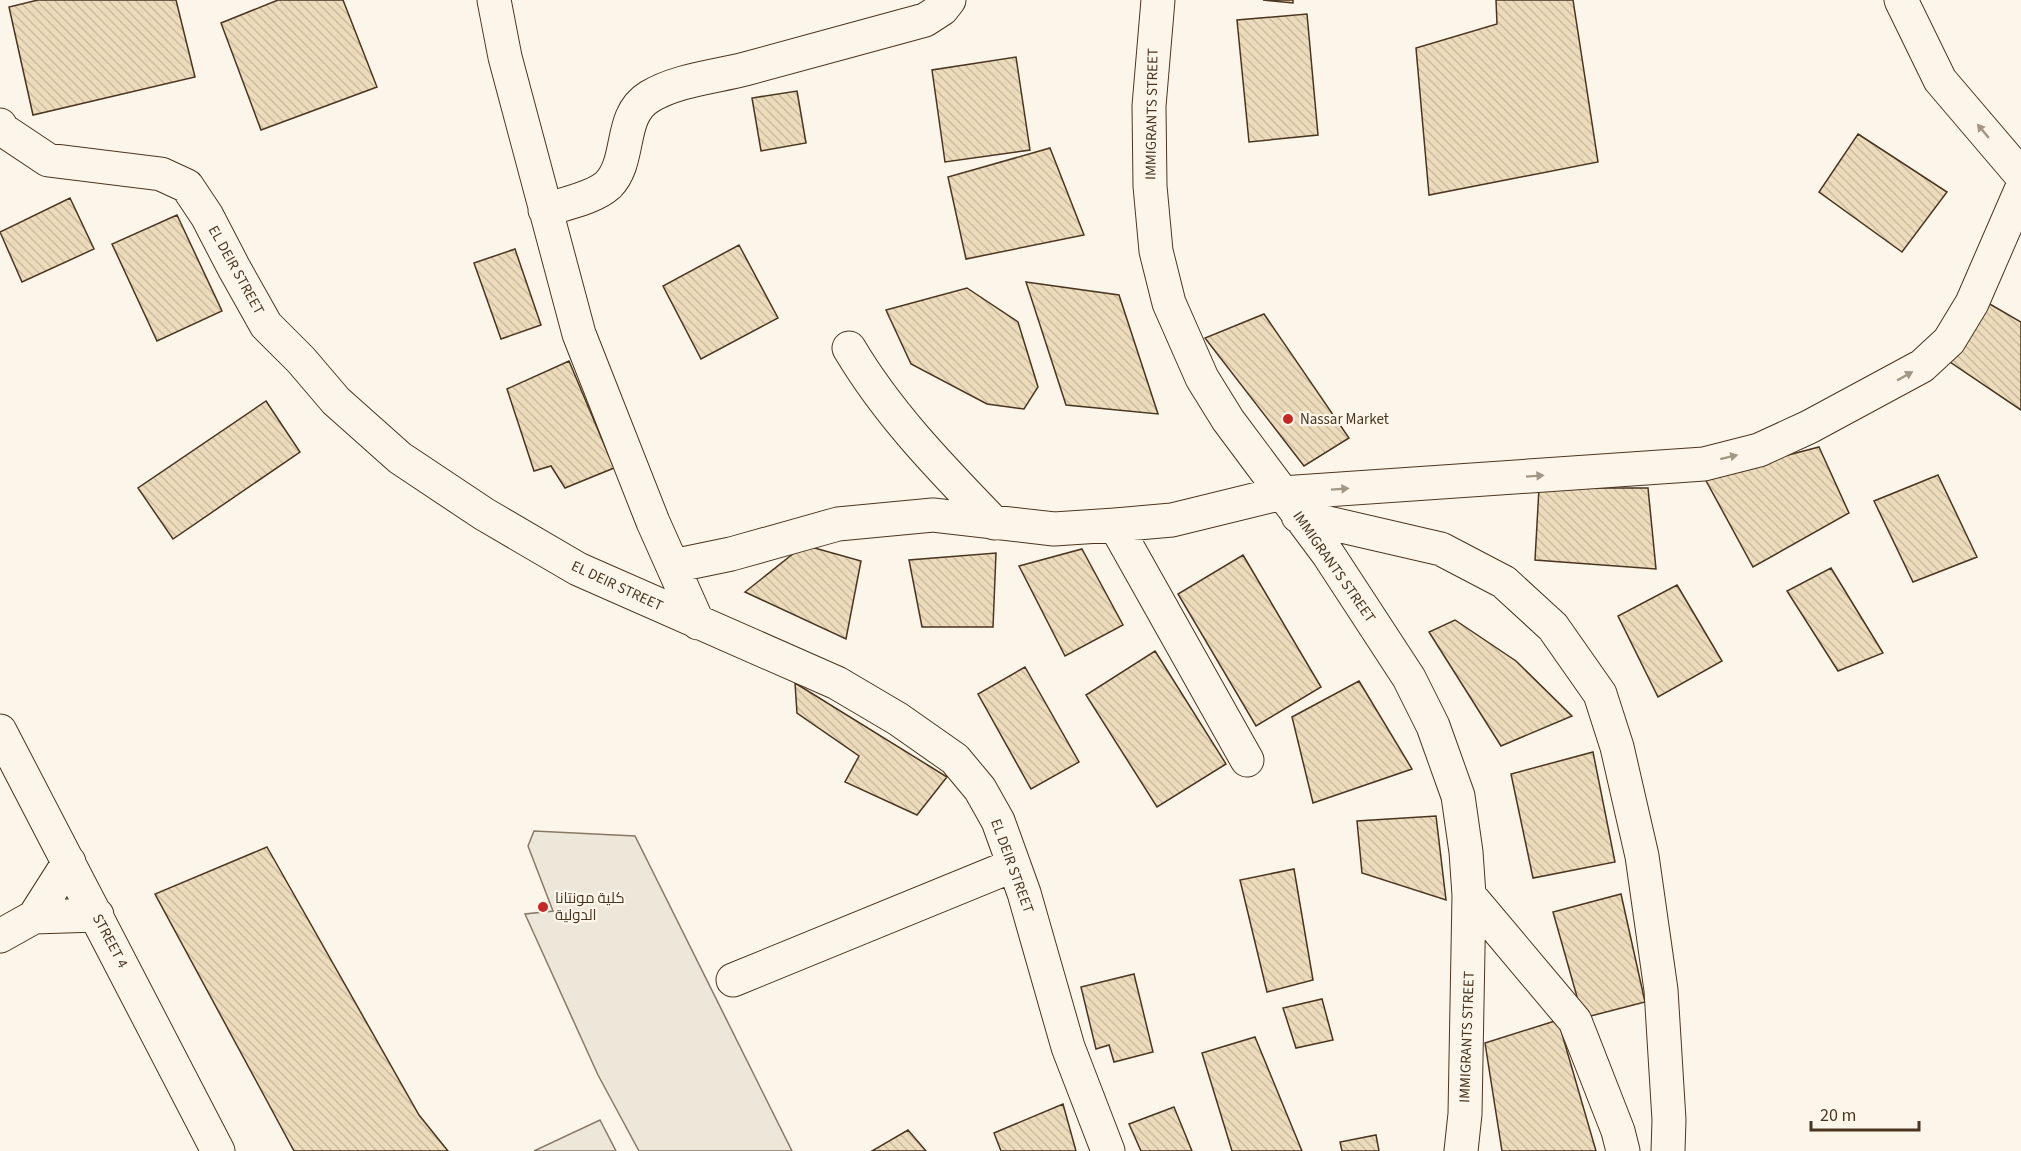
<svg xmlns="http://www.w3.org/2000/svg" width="2021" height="1151" font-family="'Source Sans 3',Cairo,sans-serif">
	<defs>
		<pattern id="building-back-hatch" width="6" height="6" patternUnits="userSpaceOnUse" patternTransform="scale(1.5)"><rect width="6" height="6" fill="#ecdcbc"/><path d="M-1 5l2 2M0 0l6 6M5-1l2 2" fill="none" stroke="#ccbda1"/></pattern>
	</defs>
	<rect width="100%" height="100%" fill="#fbf6e9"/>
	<path fill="#ede7d9" stroke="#887966" stroke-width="1.5" d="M534,831l101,5 157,315h-153l-41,-76 -73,-161 28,-3 -25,-65z
		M600,1120l16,31h-82z"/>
	<path fill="url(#building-back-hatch)" stroke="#4a3520" stroke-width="1.5" d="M38,0h138l19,77 -162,38 -24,-108z
		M278,0h65l34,87 -116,43 -40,-107z
		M1263,0h30v3z
		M1496,0h77l25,162 -169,33 -13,-147 81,-24z
		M1307,14l11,121 -69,7 -12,-122z
		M1016,57l14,93 -85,12 -13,-92z
		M797,91l9,52 -45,8 -9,-53z
		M1858,134l89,58 -45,60 -83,-60z
		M1050,148l34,87 -118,24 -18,-82z
		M70,198l24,51 -72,33 -22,-50z
		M177,215l45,96 -65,30 -45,-97z
		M739,245l39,73 -77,41 -38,-73z
		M515,249l26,76 -40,14 -27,-76z
		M1026,282l93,13 39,119 -92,-9z
		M967,288l51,34 20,65 -14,22 -37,-5 -76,-40 -25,-54z
		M1988,303l33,19v88l-71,-48z
		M1264,314l85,124 -45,28 -99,-128z
		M569,361l45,107 -49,20 -14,-22 -17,5 -27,-82z
		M266,401l34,51 -127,87 -35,-51z
		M1819,447l30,66 -96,54 -49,-90z
		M1938,475l39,82 -64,25 -39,-81z
		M1539,488h109l8,81 -121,-9z
		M804,545l57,16 -15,78 -101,-47z
		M1082,549l41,76 -58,31 -46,-90z
		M996,553l-3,74h-71l-13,-67z
		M1243,555l78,132 -65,39 -78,-132z
		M1831,568l52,85 -45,18 -51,-80z
		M1677,585l45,76 -64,36 -40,-81z
		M1455,620l61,41 56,55 -71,30 -72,-114z
		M1155,651l71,113 -69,43 -71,-112z
		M1025,667l54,95 -48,27 -53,-95z
		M1359,681l53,88 -99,34 -21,-86z
		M795,683l152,94 -30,38 -72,-33 14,-26 -62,-43z
		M1593,752l22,110 -82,16 -22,-104z
		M1436,816l10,84 -84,-27 -5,-52z
		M267,847l152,268 29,36h-154l-139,-257z
		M1294,869l19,111 -46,12 -27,-112z
		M1621,894l24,108 -62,16 -30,-106z
		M1134,974l19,78 -39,10 -5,-17 -13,4 -15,-62z
		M1322,999l11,41 -37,8 -13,-40z
		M1558,1020l38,131h-94l-17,-108z
		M1255,1037l47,114h-70l-30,-98z
		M1063,1104l13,47h-75l-7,-18z
		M1174,1107l18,44h-51l-12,-27z
		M908,1130l18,21h-54z
		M1376,1135l3,16h-37l-2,-9z"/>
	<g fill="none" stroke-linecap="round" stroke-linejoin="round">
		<defs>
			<path id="minor" d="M494,0l11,57 74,277 74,188 45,101
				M1158,0l-9,106 1,80 6,65 13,52 33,75 26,42 100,134 81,124 24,48 25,70 8,56 3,43 -4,219 -4,37
				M1901,0l39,80 81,95
				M0,125l3,5 45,30 113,14 26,12 20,30 27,52 32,57 35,35 35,41 64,57 84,56 94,55 259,114 61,36 57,40 25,30 18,32 26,72 44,154 40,104
				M545,210c18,-6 49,-12 63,-25 24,-24 10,-69 41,-88 28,-17 65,-20 96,-28 60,-16 120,-33 180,-49l17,-11 7,-9
				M849,348c39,66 92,120 145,175
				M1298,516l143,33 63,33 49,45 47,67 17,53 25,109 19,134 8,130 -1,31
				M1115,525l132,235
				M673,566l58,-12 107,-30 95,-9 121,14 61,-4 57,-5 110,-27 422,-29 55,-14 50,-23 113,-61 27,-25 23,-38 49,-113
				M0,731l218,420
				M1469,895l106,126 43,110 5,20
				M34,917l35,-55
				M0,936l34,-19 63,-2
				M733,980l281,-115"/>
		</defs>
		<use href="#minor" stroke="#4a3520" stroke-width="35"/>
		<use href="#minor" stroke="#fbf6e9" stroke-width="33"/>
	</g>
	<defs><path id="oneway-solid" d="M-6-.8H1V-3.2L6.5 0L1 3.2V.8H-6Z" transform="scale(1.5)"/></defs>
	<g fill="#a29684">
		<use href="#oneway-solid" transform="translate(1983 131) rotate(-130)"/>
		<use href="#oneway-solid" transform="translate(1905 376) rotate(-29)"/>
		<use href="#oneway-solid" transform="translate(1729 457) rotate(-14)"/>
		<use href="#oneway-solid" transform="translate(1535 476) rotate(-4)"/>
		<use href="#oneway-solid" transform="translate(1340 489) rotate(-4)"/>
	</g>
	<g fill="#c62828" stroke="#fbf6e9" stroke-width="2">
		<circle cx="1288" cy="419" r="6"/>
		<circle cx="543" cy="907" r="6"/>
	</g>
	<g text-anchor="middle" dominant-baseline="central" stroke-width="4.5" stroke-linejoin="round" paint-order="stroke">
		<g font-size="15" fill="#4a3520" stroke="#fbf6e9">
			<text transform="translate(1152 114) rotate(-89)">IMMIGRANTS STREET</text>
			<text transform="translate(236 270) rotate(61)">EL DEIR STREET</text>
			<text transform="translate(1334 567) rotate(55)">IMMIGRANTS STREET</text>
			<text transform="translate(617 586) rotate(25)">EL DEIR STREET</text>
			<text transform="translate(1012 866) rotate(70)">EL DEIR STREET</text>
			<text transform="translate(110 941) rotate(62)">STREET 4</text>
			<text transform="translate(1467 1037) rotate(-88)">IMMIGRANTS STREET</text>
		</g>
		<g font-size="15" fill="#4a3520" stroke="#fbf6e9" text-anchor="start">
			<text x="1300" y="419">Nassar Market</text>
			<text x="555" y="898">كلية مونتانا<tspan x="555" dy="17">الدولية</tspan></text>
		</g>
	</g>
	<path d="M1811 1121v9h108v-9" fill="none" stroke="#4a3520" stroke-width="3"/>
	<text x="1820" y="1121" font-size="18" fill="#4a3520" stroke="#fbf6e9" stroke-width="4.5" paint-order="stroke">20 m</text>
</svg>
